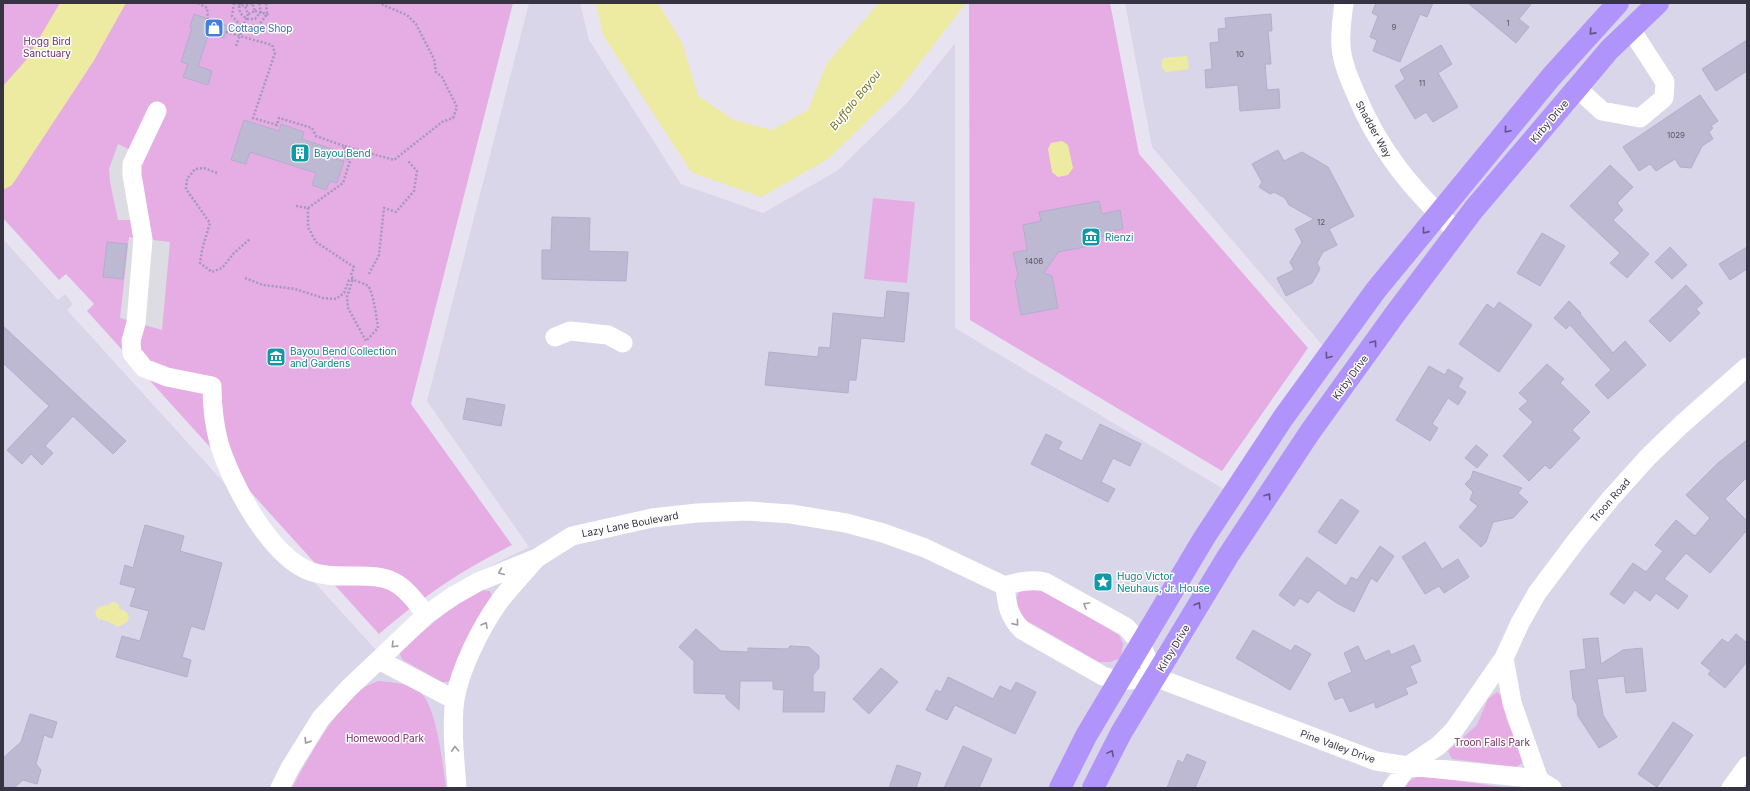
<svg xmlns="http://www.w3.org/2000/svg" width="1750" height="791" font-family="Inter,sans-serif">
	<rect width="100%" height="100%" fill="#e7e3f1"/>
	<path fill="#dad6e9" d="M529,3h51l9,37 92,144 82,29 74,-42 72,-70 46,-58v285l275,165 100,-139 -178,-207 -27,-144h622v785h-1744v-549l55,61 7,-6 8,10 -6,6 309,340 82,-65 34,-20 37,-18 -102,-146z"/>
	<path fill="#e5ade4" d="M3,3h510l-102,401 101,141c-50,25 -90,52 -133,89l-292,-323 7,-7 -28,-30 -7,6 -56,-62z
		M969,3h141l29,151 169,194 -86,123 -252,-151z
		M873,198l42,4 -8,81 -43,-4z
		M1041,589l78,46 4,9 -2,14 -11,4h-11l-75,-43c-7,-10 -11,-18 -4,-29z
		M481,590l9,1 3,7 -41,81 -4,3h-6l-39,-22 -3,-5 1,-6 47,-38z
		M378,681c14,1 33,2 44,13 15,16 21,71 24,94h-154c18,-33 38,-71 67,-97 5,-5 13,-7 19,-10z
		M1497,692l7,7 2,19 15,35 1,10 -6,4 -64,-8 -4,-8 29,-26 11,-26z
		M1420,775l89,13h-104l3,-6z"/>
	<path fill="#dddce2" d="M118,144l19,9 4,67h-23l-8,-38 -1,-13z
		M129,237l41,5 -8,88 -42,-12z"/>
	<path fill="#edeba1" d="M60,3h66l-33,59 -81,123 -9,5v-104l24,-27z
		M596,3h62l24,40 16,53 36,24 38,10 36,-20 19,-47 52,-60h87l-68,88 -70,68 -67,38 -70,-25 -88,-137z
		M1187,56l2,13 -23,3c-5,-4 -6,-9 -2,-14z
		M1062,141l6,4 5,23 -5,7 -10,2 -6,-5 -4,-23 3,-6z
		M111,602h4l4,3v4l6,2 4,5 -2,6 -9,5 -11,-6 -9,-2 -3,-6 3,-6 11,-2z"/>
	<path fill="#beb9d2" stroke="#b3adcd" d="M1376,3h57l-6,14 -7,-3 -20,48 -27,-11 4,-11 -7,-3 8,-21 -6,-3z
		M1468,3h64l-13,16 10,8 -13,16z
		M194,14l34,12 -4,12 -15,-5 -11,33 14,5 -4,14 -25,-8 5,-13 -7,-2 11,-34 -2,-1z
		M1271,14l1,17h-4l3,33h-6l2,26 12,-1 1,19 -40,3 -2,-26 -32,3 -1,-18 7,-1 -2,-26 9,-1 -1,-13 8,-1 -1,-10z
		M1747,40v31l-31,20 -14,-22z
		M1441,45l11,19 -14,9 20,34 -25,15 -7,-10 -11,7 -20,-33 10,-7 -5,-9z
		M1700,95l18,26 -7,5 2,2 -4,4 4,7 -11,7 -11,22 -11,-1 -5,-8 -19,12 -6,-7 -11,7 -16,-24z
		M244,120l35,11 2,-7 23,8 -2,7 36,12 -2,8 8,2 -7,22 -7,-2 -4,9 -14,-5 4,-12 -66,-21 -4,12 -15,-4z
		M1278,150l6,11 18,-9 26,15 26,49 -25,13 8,16 -14,7 -6,11 3,6 -8,14 -26,13 -9,-18 17,-8 -4,-8 12,-20 -7,-13 19,-10 -25,-14 -4,-7 -11,-6 -4,2 -11,-7 3,-5 -10,-18z
		M1610,165l23,22 -16,16 6,7 -10,10 36,34 -22,24 -17,-15 10,-10 -50,-47z
		M1099,201l3,13 18,-4 3,19 -19,4 1,3 -12,2 2,7 -37,7 -14,21 8,3 6,32 -37,7 -6,-33 3,-7 -5,-22 14,-3 -4,-25 18,-4 -2,-9z
		M552,217l38,1 -1,33 39,1 -2,29 -84,-2v-29h9z
		M1542,233l23,13 -25,40 -23,-13z
		M107,242l20,2 -4,35 -20,-2z
		M1670,247l17,18 -15,14 -17,-17z
		M1747,247v22l-17,11 -11,-16z
		M1686,285l17,18 -7,6 4,4 -30,29 -21,-21z
		M887,291l22,2 -5,49 -43,-4 -5,42h-7l-1,13 -83,-8 4,-33 49,5 1,-10 11,1 3,-35 51,5z
		M1569,301l12,12 -1,1 33,39 12,-12 21,24 -38,34 -13,-14 16,-15 -41,-45 -4,4 -12,-11z
		M1499,302l33,23 -33,47 -40,-28 28,-40 7,5z
		M3,326l123,115 -13,13 -40,-38 -28,30 8,7 -11,12 -11,-11 -9,10 -15,-14 42,-44 -46,-43z
		M1547,364l17,15 -4,4 30,29 -18,18 8,8 -30,31 -5,-4 -16,16 -26,-25 30,-34 -14,-13 9,-8 -9,-8z
		M1429,366l16,9 3,-6 15,9 -5,9 8,5 -8,13 -10,-7 -16,26 6,4 -8,13 -34,-21z
		M467,398l38,7 -4,21 -38,-7z
		M1100,424l41,20 -11,22 -17,-8 -12,24 14,7 -7,13 -77,-38 15,-30 16,8 -4,7 24,12z
		M1747,440v37l-22,22 22,22v9l-37,43 -24,-20 -22,26 24,17 -10,13 -22,-16 -6,8 -15,-11 -11,14 -14,-10 23,-31 13,9 17,-21 -8,-6 21,-25 19,16 15,-18 -24,-23 32,-32z
		M1476,445l12,10 -11,13 -12,-10z
		M1473,471l49,17 -4,5 10,9 -15,16 -20,4 -7,20 -5,5 -22,-20 19,-21 -8,-6 3,-8 -8,-8 6,-6z
		M1341,499l18,12 -23,33 -18,-12z
		M145,525l39,11 -4,15 42,12 -18,67 -13,-4 -9,31 9,3 -4,17 -71,-20 6,-21 18,5 9,-30 -19,-5 6,-18 -16,-4 5,-19 8,3z
		M1425,542l17,27 16,-10 11,18 -25,16 -5,-7 -14,8 -23,-37z
		M1380,546l14,10 -17,26 -6,-4 -17,34 -17,-9 -19,-13 -10,13 -8,-5 -6,8 -15,-11 28,-38 39,29 5,-9 6,3z
		M696,629l25,22 27,1v-4l40,1 2,-3 19,1 10,9v12l-6,7v17h12l-1,20h-41l1,-22 -11,-1v-8h-33l-1,29 -13,-12v-4l-32,-1v-32l-15,-14z
		M1253,630l38,21 4,-6 16,9 -21,36 -54,-32z
		M1736,634l11,9v19l-22,26 -17,-14 3,-3 -10,-8 21,-24 6,4z
		M1598,638l3,26 22,-14 19,-2 4,43 -20,2 -2,-17 -27,3 6,36 14,22 -18,11 -21,-32 -1,-11 -4,-6 -3,-28 16,-2 -3,-30z
		M1414,645l7,16 -11,5 7,17 -12,5 3,6 -32,14 -2,-6 -24,10 -7,-15 -8,3 -7,-17 24,-11 -8,-19 14,-7 7,15 24,-11 2,5z
		M881,668l17,14 -29,32 -16,-15z
		M948,677l45,22 7,-13 11,5 5,-9 20,10 -21,42 -60,-29 -8,15 -21,-10 10,-20 5,2z
		M30,714l27,8 -5,16 -8,-3 -8,29 5,6 -4,14 -14,-4 -9,8h-11v-30l18,-16z
		M1673,722l20,13 -36,52 -19,-13z
		M963,746l29,13 -13,29h-35z
		M1187,754l19,8 -11,26h-28l11,-28 5,3z
		M897,765l24,8 -5,15h-27z"/>
	<g fill="none" stroke-linecap="round" stroke-linejoin="round">
		<path stroke="#a098bd" stroke-width="2.5" stroke-dasharray="2 2" stroke-linecap="butt" d="M198,3l9,5 1,11
			M234,3l-2,13 11,12 16,-3 8,-11 -1,-11
			M234,3l11,3
			M241,3l-2,2 1,8 7,6h8l6,-7 -2,-9
			M255,11l15,4
			M226,32l46,13 3,8 -22,65 24,7 2,-7 33,10 4,8 28,10
			M236,46l12,-32 -3,-8 7,-3 3,8 -7,3
			M217,173l-13,-5 -9,1 -8,10 -1,10 24,34 -8,27 -2,13 12,9 10,-4 12,-15 16,-14
			M296,206l12,2v19l8,15 38,25 -3,8 2,4 -6,18 1,11 18,33 12,-13c-1,-8 -5,-37 -10,-42 -4,-3 -11,-4 -15,-7
			M308,208l35,-25 7,-22 -5,-5 -1,-10 50,14 48,-38 11,-4 4,-11 -15,-30 -6,-5 -2,-13 -18,-35 -9,-9 -24,-10v-2
			M369,274l10,-19 5,-47 12,4 18,-21 3,-20 -9,-10
			M245,278l18,7 32,4 28,9 13,1 8,-6 5,-13 4,-1"/>
		<path stroke="#fff" stroke-width="19" d="M1344,3c-2,14 -4,29 -3,43 1,16 8,32 14,46 24,59 57,97 102,140
			M1577,88l25,23 38,7 24,-20 1,-16 -35,-54
			M157,111l-25,53v11l11,64 -7,84 -5,18 1,12 12,15 23,9 45,9c0,20 2,38 7,57 12,40 52,116 93,129 12,4 24,4 36,4 44,-1 52,4 78,39
			M555,337l15,-6 38,4 15,8
			M1005,586c2,18 3,30 17,44l81,46 16,5 36,-4 221,84 32,5 113,11 18,3 13,8
			M1504,658l8,45 27,77 -1,8
			M379,660l76,40
			M280,788l10,-20 31,-50 28,-30 77,-73 27,-19 25,-14 59,-24 35,-22 80,-18 45,-5 51,-2 43,3 55,9 37,10 42,15 80,38c14,-5 26,-7 40,-4l81,45 15,17 14,33
			M457,788c-2,-26 -6,-63 -2,-89 5,-30 26,-72 44,-97 11,-15 24,-28 36,-42
			M1392,788l16,-22 30,-20 16,-16 50,-72 16,-35 17,-30 39,-52 35,-43 37,-41 33,-32 66,-58
			M1731,788l16,-22"/>
		<path stroke="#b093fb" stroke-width="22" d="M1060,788l26,-52 118,-198 79,-120 93,-128 175,-213 67,-74
			M1093,788l28,-55 107,-177 82,-124 85,-118 79,-105 103,-121 32,-38 49,-47"/>
	</g>
	<defs><path id="oneway-chevron" d="M-2-3.5L2.5 0L-2 3.5" fill="none" stroke-width="1.6" stroke-linecap="round" stroke-linejoin="round"/></defs>
	<g stroke="#615583">
		<use href="#oneway-chevron" transform="translate(1592 32) rotate(132)"/>
		<use href="#oneway-chevron" transform="translate(1507 130) rotate(130)"/>
		<use href="#oneway-chevron" transform="translate(1425 231) rotate(129)"/>
		<use href="#oneway-chevron" transform="translate(1374 343) rotate(-54)"/>
		<use href="#oneway-chevron" transform="translate(1328 356) rotate(126)"/>
		<use href="#oneway-chevron" transform="translate(1268 496) rotate(-56)"/>
		<use href="#oneway-chevron" transform="translate(1198 605) rotate(-59)"/>
		<use href="#oneway-chevron" transform="translate(1111 753) rotate(-62)"/>
	</g>
	<g stroke="#9a9aa1">
		<use href="#oneway-chevron" transform="translate(501 572) rotate(157)"/>
		<use href="#oneway-chevron" transform="translate(1086 605) rotate(-150)"/>
		<use href="#oneway-chevron" transform="translate(1016 623) rotate(51)"/>
		<use href="#oneway-chevron" transform="translate(485 625) rotate(-60)"/>
		<use href="#oneway-chevron" transform="translate(394 645) rotate(135)"/>
		<use href="#oneway-chevron" transform="translate(307 741) rotate(122)"/>
		<use href="#oneway-chevron" transform="translate(455 749) rotate(-93)"/>
	</g>
	<defs>
		<symbol id="shop-square" viewBox="-11 -11 22 22"><rect x="-9" y="-9" width="18" height="18" rx="4" fill="#3f7fe0" stroke="#fff"/><path d="M-5-2.5h2.3a2.7 3.5 0 0 1 5.4 0H5L5.5 6h-11ZM-1.5-2.5h3a1.5 2.3 0 0 0-3 0Z" fill="#fff"/></symbol>
		<symbol id="building-square" viewBox="-11 -11 22 22"><rect x="-9" y="-9" width="18" height="18" rx="4" fill="#0f9aa8" stroke="#fff"/><path d="M-4-6H4V6H1V3H-1V6H-4ZM-2.5-4.3h1.7v1.8h-1.7ZM.8-4.3h1.7v1.8H.8ZM-2.5-1h1.7V.8h-1.7ZM.8-1h1.7V.8H.8Z" fill="#fff"/></symbol>
		<symbol id="museum-square" viewBox="-11 -11 22 22"><rect x="-9" y="-9" width="18" height="18" rx="4" fill="#0f9aa8" stroke="#fff"/><path d="M0-6L6-3V-2H-6V-3ZM-5-1h2V3h-2ZM-1-1h2V3h-2ZM3-1h2V3H3ZM-6 4H6V6H-6Z" fill="#fff"/></symbol>
		<symbol id="sight-square" viewBox="-11 -11 22 22"><rect x="-9" y="-9" width="18" height="18" rx="4" fill="#0f9aa8" stroke="#fff"/><path d="M0-6L1.8-2.2L6-1.7L2.9 1.2L3.7 5.4L0 3.3L-3.7 5.4L-2.9 1.2L-6-1.7L-1.8-2.2Z" fill="#fff"/></symbol>
	</defs>
	<g fill-rule="evenodd">
		<use href="#shop-square" x="203" y="17" width="22" height="22"/>
		<use href="#building-square" x="289" y="142" width="22" height="22"/>
		<use href="#museum-square" x="1080" y="226" width="22" height="22"/>
		<use href="#museum-square" x="265" y="346" width="22" height="22"/>
		<use href="#sight-square" x="1092" y="571" width="22" height="22"/>
	</g>
	<g text-anchor="middle" dominant-baseline="central" stroke-width="3" stroke-linejoin="round" paint-order="stroke">
		<g font-size="8" fill="#585567">
			<text x="1508" y="23">1</text>
			<text x="1394" y="27">9</text>
			<text x="1240" y="54">10</text>
			<text x="1422" y="83">11</text>
			<text x="1676" y="135">1029</text>
			<text x="1321" y="222">12</text>
			<text x="1034" y="261">1406</text>
		</g>
		<g font-size="10" fill="#366cbe" stroke="#fff" text-anchor="start">
			<text x="228" y="28">Cottage Shop</text>
		</g>
		<g font-size="10" fill="#722a64" stroke="#fff">
			<text x="47" y="41">Hogg Bird<tspan x="47" dy="12">Sanctuary</tspan></text>
			<text x="385" y="738">Homewood Park</text>
			<text x="1492" y="742">Troon Falls Park</text>
		</g>
		<g font-size="10" fill="#363443" stroke="#fff">
			<text transform="translate(1549 121) rotate(-50)">Kirby Drive</text>
			<text transform="translate(1374 129) rotate(61)">Shadder Way</text>
			<text transform="translate(1350 377) rotate(-54)">Kirby Drive</text>
			<text transform="translate(1610 500) rotate(-49)">Troon Road</text>
			<text transform="translate(630 524) rotate(-11)">Lazy Lane Boulevard</text>
			<text transform="translate(1173 648) rotate(-59)">Kirby Drive</text>
			<text transform="translate(1338 746) rotate(20)">Pine Valley Drive</text>
		</g>
		<g font-size="10" fill="#0d838f" stroke="#fff" text-anchor="start">
			<text x="314" y="153">Bayou Bend</text>
			<text x="1105" y="237">Rienzi</text>
			<text x="290" y="351">Bayou Bend Collection<tspan x="290" dy="12">and Gardens</tspan></text>
			<text x="1117" y="576">Hugo Victor<tspan x="1117" dy="12">Neuhaus, Jr. House</tspan></text>
		</g>
		<g font-size="11" font-style="italic" fill="#747426" stroke="#fff">
			<text transform="translate(855 100) rotate(-51)">Buffalo Bayou</text>
		</g>
	</g>
	<rect width="1750" height="791" fill="none" stroke="#363443" stroke-width="8"/>
</svg>
